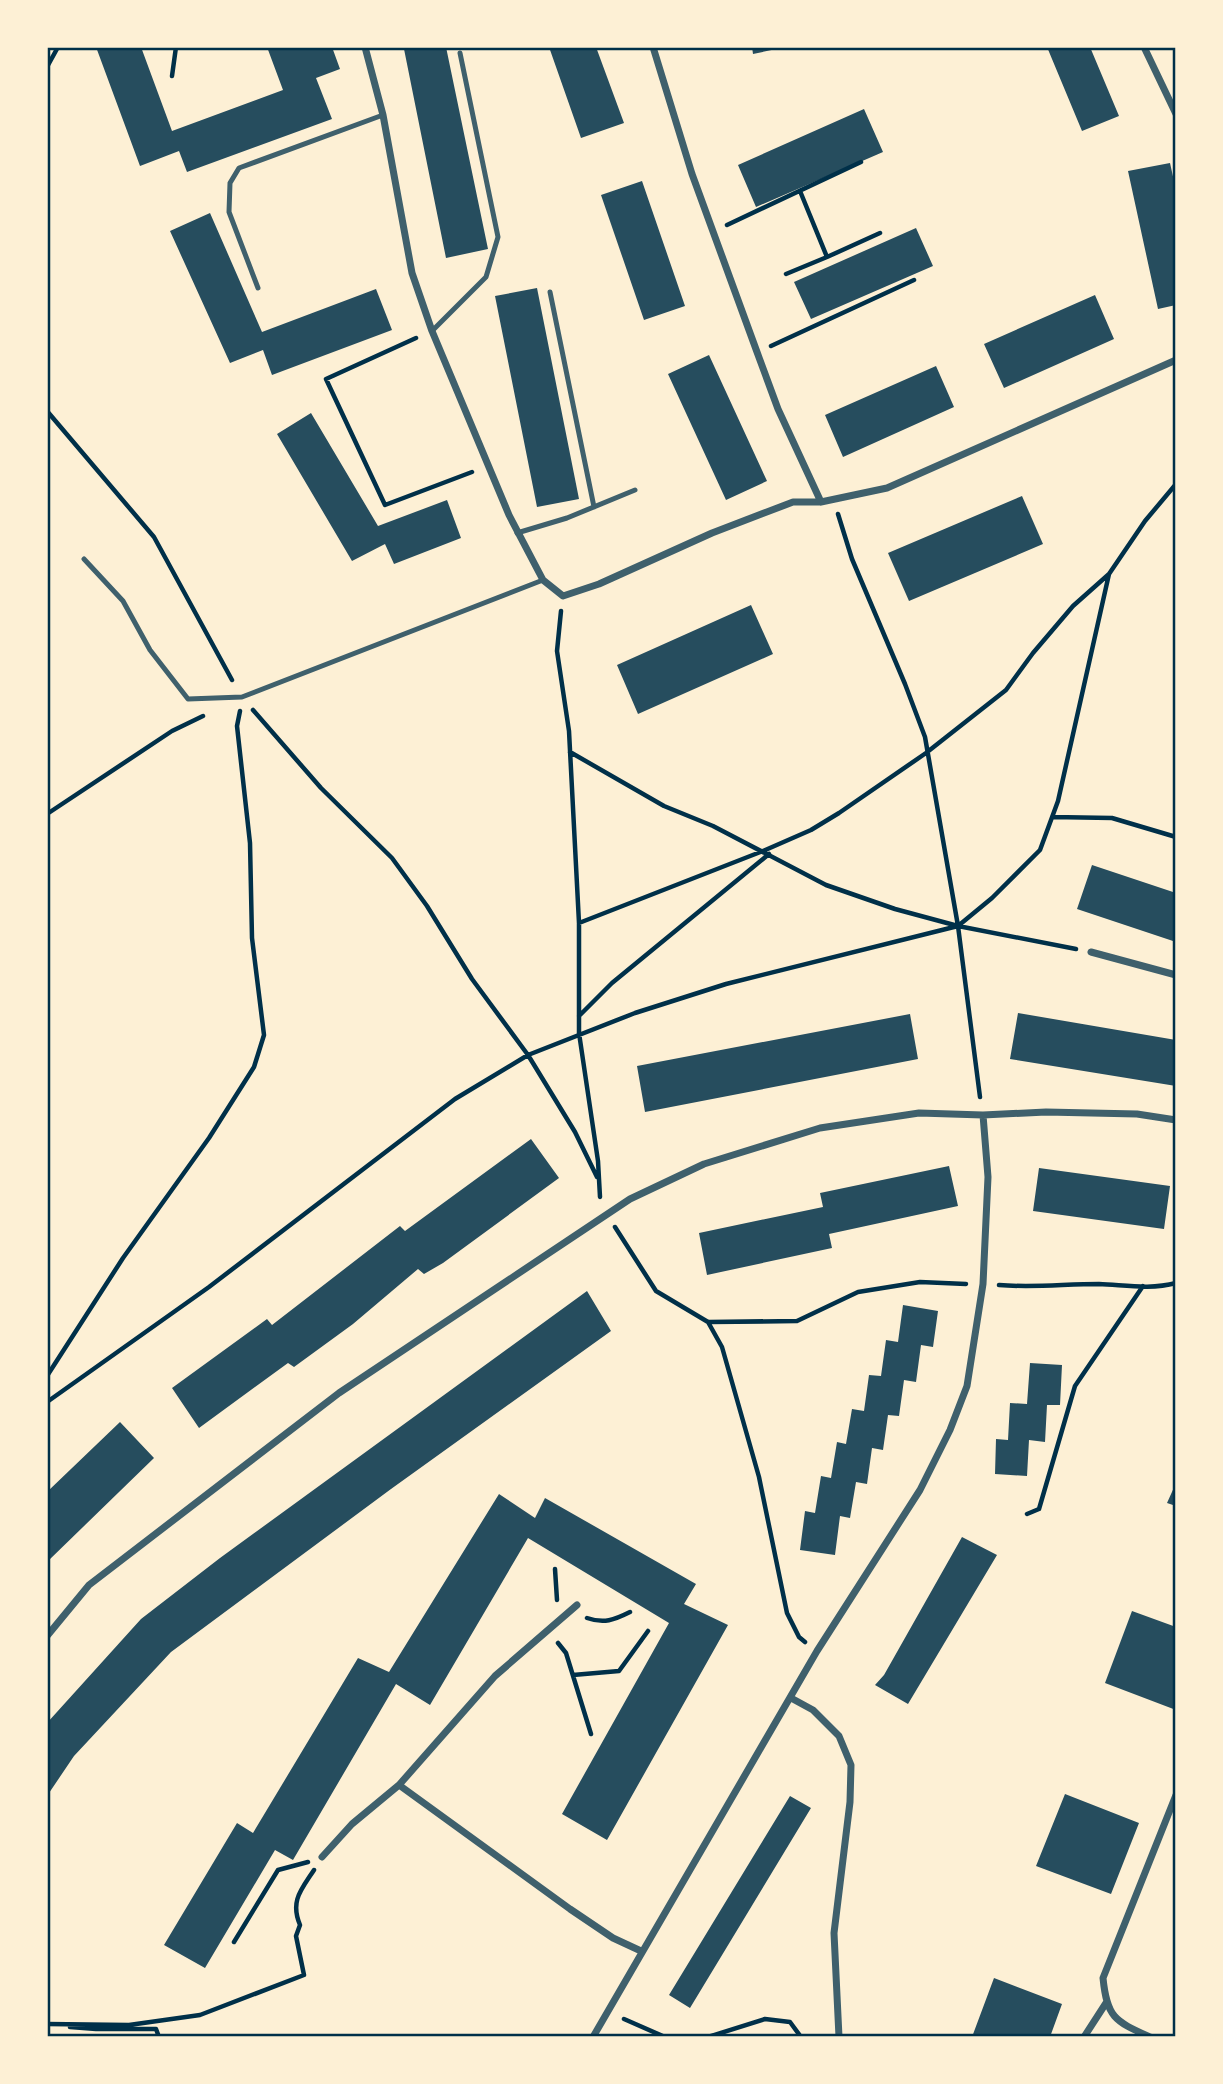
<svg xmlns="http://www.w3.org/2000/svg" width="1223" height="2084" font-family="'Varela Round',sans-serif">
	<rect width="100%" height="100%" fill="#fdf0d5"/>
	<path fill="#264d5e" d="M96,47h45l31,84 111,-41 -16,-43h65l8,22 -24,9 16,41 -145,53 -8,-21 -39,15z
		M411,47h35l42,202 -42,9 -42,-209z
		M549,47h47l28,76 -43,15z
		M752,47h29v1l-28,6z
		M1047,47h43l29,69 -37,15z
		M864,109l19,43 -127,55 -18,-42z
		M1170,163l6,27v115l-18,4 -30,-138z
		M642,181l43,125 -41,14 -43,-125z
		M210,213l52,119 114,-43 16,41 -120,45 -9,-25 -33,13 -60,-132z
		M916,228l17,38 -122,53 -17,-37z
		M537,288l42,211 -42,8 -42,-211z
		M1095,295l19,44 -110,49 -20,-44z
		M709,355l58,126 -41,19 -58,-126z
		M936,366l18,41 -111,50 -18,-42z
		M311,413l67,113 69,-26 14,38 -67,26 -9,-20 -33,17 -75,-127z
		M1022,496l21,48 -134,57 -21,-48z
		M751,605l22,49 -135,60 -21,-49z
		M1092,865l84,28v49l-99,-33z
		M1018,1013l158,27v46l-166,-27z
		M910,1014l8,45 -273,53 -8,-46z
		M531,1139l28,39 -116,85 -19,11 -6,-5 -65,55 -59,43 -6,-4 -89,65 -27,-40 95,-69 5,6 128,-99 5,5z
		M949,1166l9,40 -129,28 3,14 -125,27 -8,-42 124,-26 -3,-14z
		M1039,1168l131,18 -6,43 -131,-18z
		M587,1291l24,40 -220,158 -220,163 -97,104 -27,40v-73l94,-104 79,-61z
		M903,1305l35,6 -5,36 -12,-2 -5,37 -12,-2 -5,36 -11,-1 -5,35 -11,-2 -5,36 -11,-2 -6,36 -10,-2 -5,39 -35,-5 5,-39 10,2 6,-37 10,2 6,-36 9,2 6,-35 12,2 5,-36 12,1 5,-36 12,2z
		M1030,1363l32,2 -2,40h-13l-2,37 -16,-2 -2,36 -32,-2 1,-35 12,1 2,-37 17,1z
		M120,1422l34,36 -107,104v-70z
		M1176,1483v23l-9,-3z
		M499,1494l36,24 10,-20 151,86 -12,20 44,21 -121,215 -45,-26 107,-191 -141,-85 -98,167 -34,-21 -103,176 -18,-10 -70,118 -41,-23 73,-122 16,10 105,-175 31,14z
		M962,1537l35,18 -89,149 -33,-19 9,-10z
		M1132,1611l44,16v83l-71,-27z
		M1065,1794l74,29 -28,71 -75,-28z
		M790,1796l21,12 -121,200 -21,-13z
		M994,1978l68,26 -12,33h-78z"/>
	<g fill="none" stroke-linecap="round" stroke-linejoin="round">
		<path stroke="#003049" stroke-width="4.5" d="M47,67l11,-20
			M172,76l4,-29
			M800,191l27,66 53,-24
			M727,225l134,-63
			M786,274l41,-17
			M416,338l-90,41 59,126 87,-33
			M771,346l143,-66
			M47,411l107,126 78,143
			M838,514l14,45 53,125 20,53 33,189 22,171
			M561,611l-4,40 12,80 10,192v110l19,128 2,36
			M253,710l68,78 71,70 35,48 45,73 56,76 47,77 22,45
			M570,752l94,54 49,20 113,59 69,24 63,17 118,23
			M47,814l125,-83 31,-15
			M1052,817l60,1 64,19
			M579,923l184,-72 48,-21 28,-17 87,-60 80,-63 27,-37 40,-47 36,-32
			M579,1016l33,-33 157,-129
			M615,1227l41,64 52,31 14,25 37,130 28,136 12,24 6,5
			M999,1285c33,3 66,-1 100,-1 26,1 51,6 77,-1
			M709,1322l88,-1 61,-29 62,-10 46,2
			M47,1376l76,-118 86,-120 45,-71 10,-32 -12,-97 -2,-95 -13,-117 3,-15
			M47,1402l162,-115 246,-188 73,-44 107,-42 91,-29 232,-58 34,-28 48,-48 18,-49 51,-227 36,-53 31,-37
			M1027,1514l12,-5 36,-123 68,-100
			M555,1569l2,31
			M587,1618c17,6 27,2 43,-6
			M558,1643l8,10 25,81
			M573,1675l46,-4 29,-40
			M234,1942l44,-72 30,-8
			M624,2019l41,18
			M47,2024l82,1 71,-10 104,-40 -8,-39 4,-11c-10,-24 1,-35 14,-55
			M70,2027l26,2h60l3,8
			M708,2037l57,-18 25,3 11,15"/>
		<path stroke="#3f606c" stroke-width="5" d="M258,288l-29,-76 1,-29 9,-15 144,-53
			M550,292l44,215
			M432,331l54,-54 12,-40 -38,-184
			M517,533l50,-15 68,-28
			M84,559l39,42 27,49 38,49 54,-2 301,-117"/>
		<path stroke="#3f606c" stroke-width="7" d="M365,47l18,68 29,158 20,58 77,184 34,65 20,16 36,-12 113,-51 81,-31h28l66,-14 289,-128
			M653,47l39,127 65,178 21,57 43,93
			M1144,47l32,67
			M1091,952l85,23
			M47,1636l42,-51 250,-192 291,-194 74,-35 116,-36 99,-15 64,2 63,-3 91,2 39,6
			M791,1698l22,12 26,26 12,29 -1,37 -16,131 5,104
			M399,1785l96,-109 82,-71
			M322,1857l30,-33 47,-39 171,124 43,29 28,13
			M593,2037l224,-386 103,-161 30,-60 17,-44 16,-102 5,-107 -5,-62
			M1084,2037l22,-34
			M1150,2037c-35,-16 -43,-19 -47,-59l73,-183"/>
	</g>
	<rect width="1223" height="2084" fill="none" stroke="#fdf0d5" stroke-width="98"/>
	<rect x="49" y="49" width="1125" height="1986" fill="none" stroke="#003049" stroke-width="2.5"/>
</svg>
